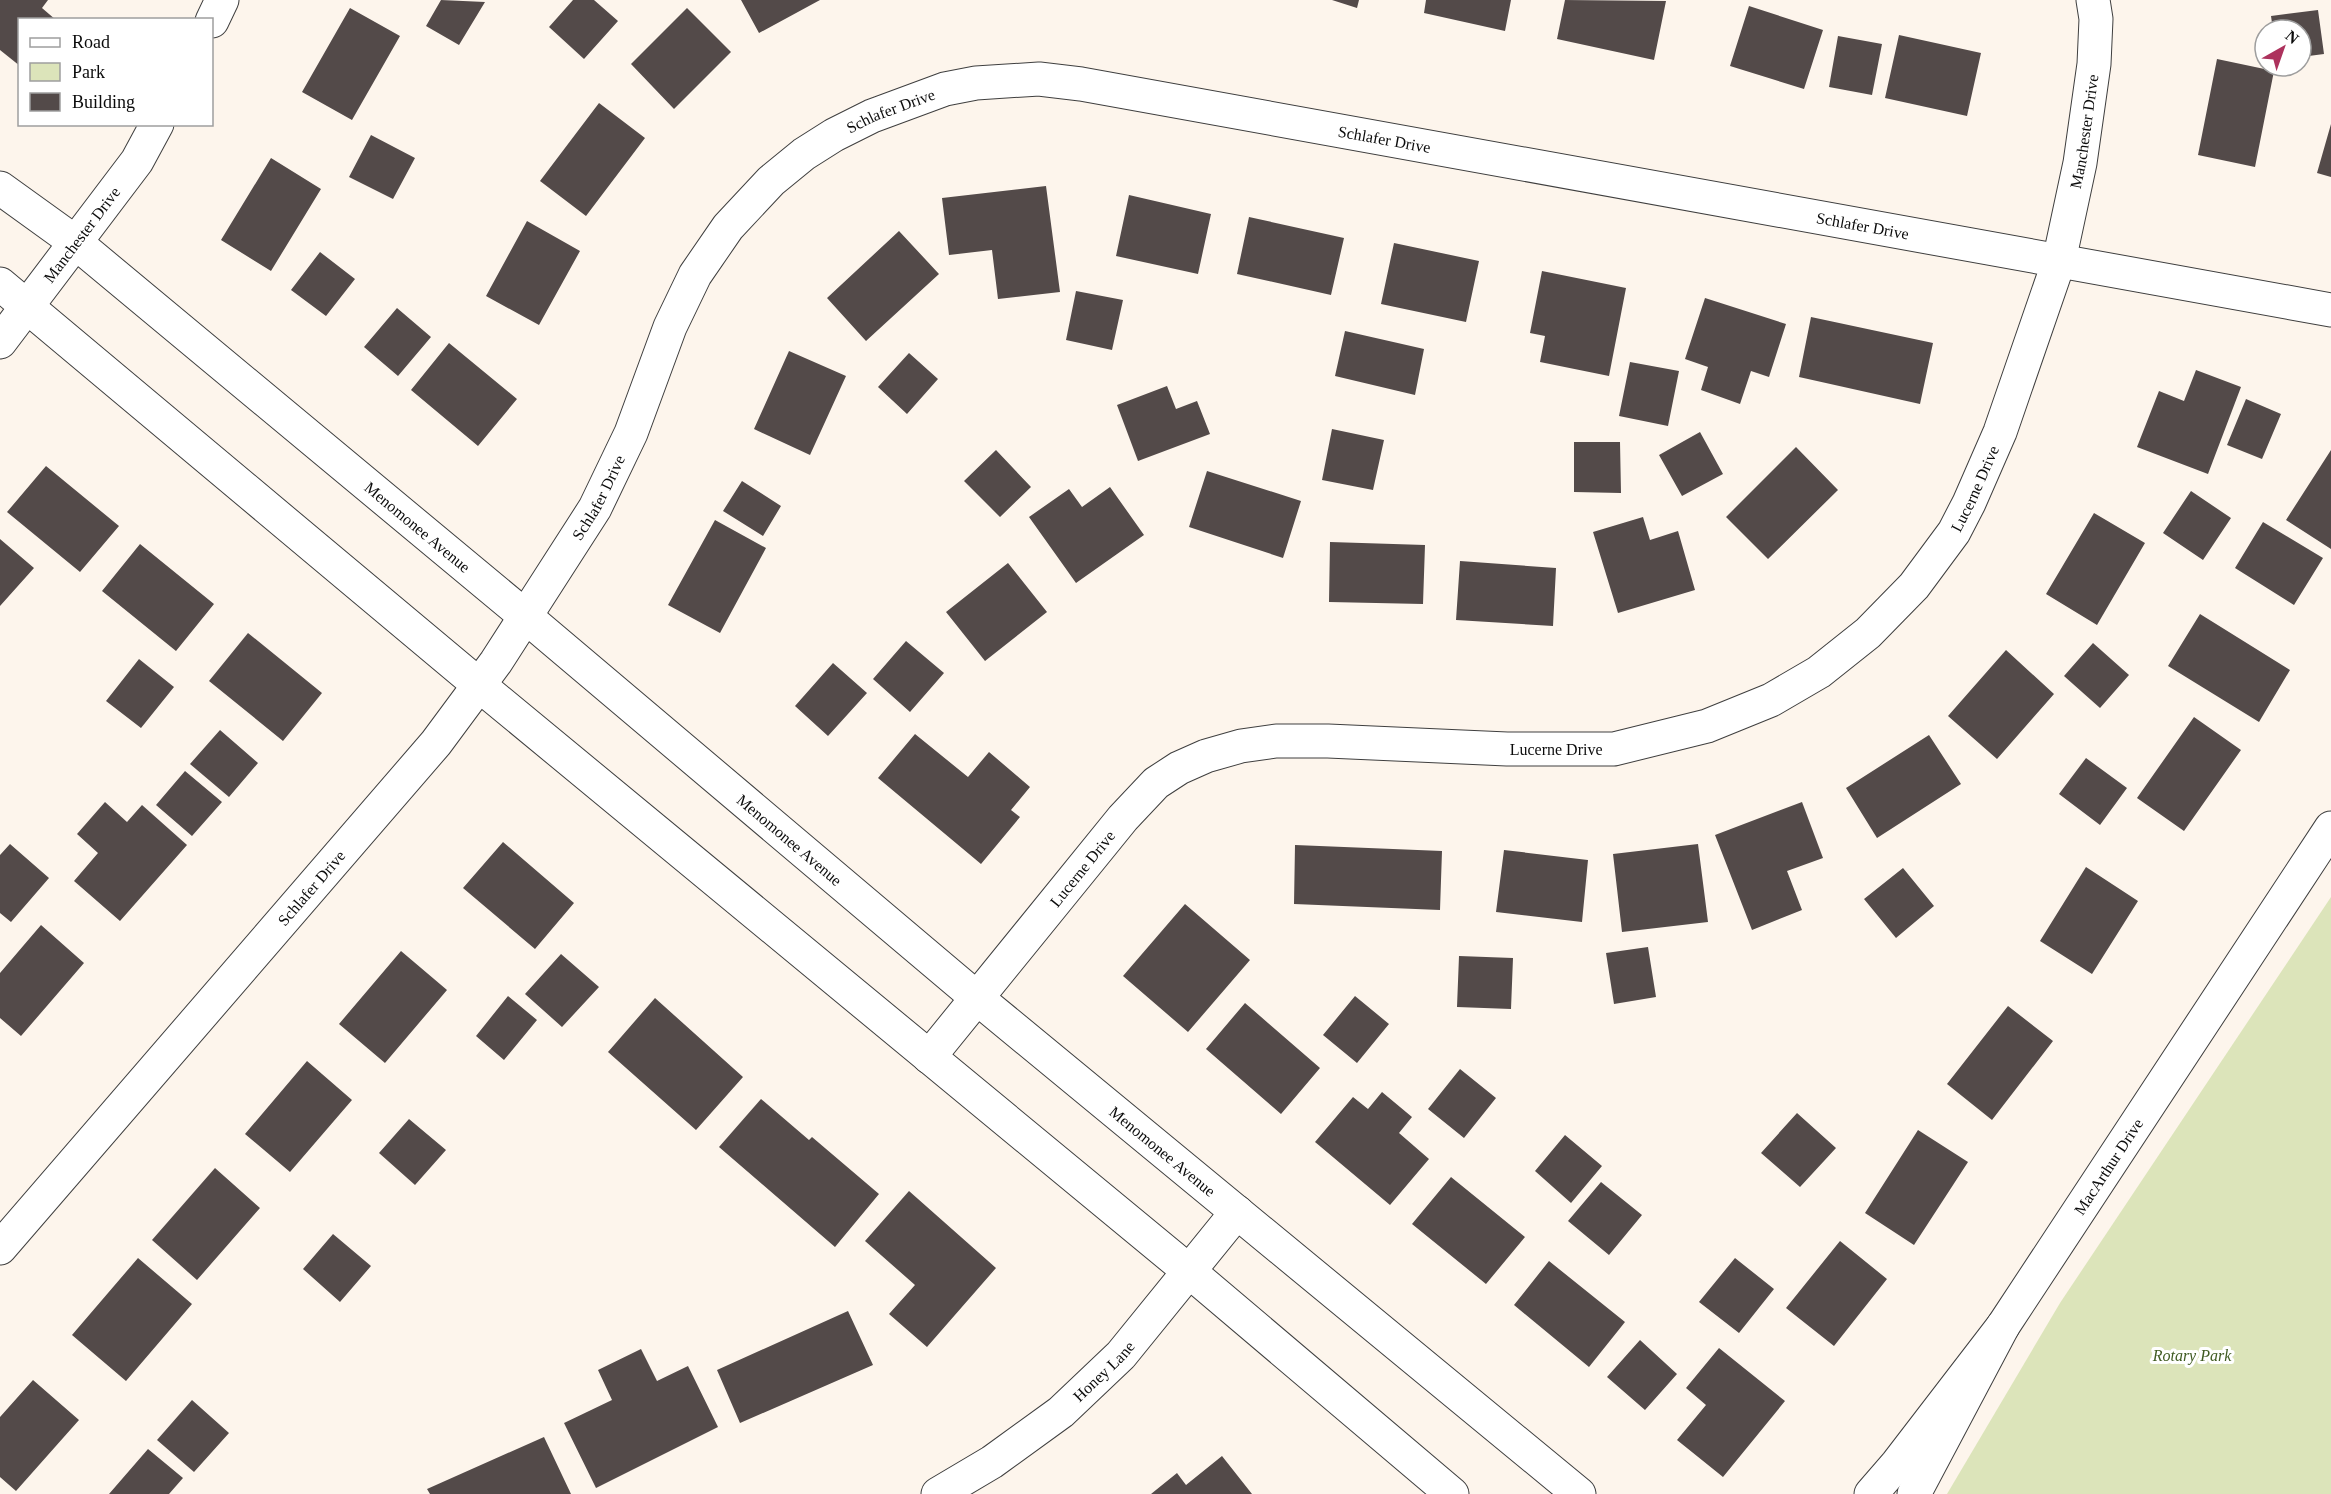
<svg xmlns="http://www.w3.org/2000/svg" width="2331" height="1494" font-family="'Times New Roman',serif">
	<rect width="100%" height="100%" fill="#fdf5ec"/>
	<path fill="#dce4ba" d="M2331,897v597h-384l113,-191z"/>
	<path fill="#534a49" d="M0,0h48l-6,8 14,12h-36v46l-20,-16z
		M441,0l44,2 -26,43 -33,-19z
		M573,0h21l24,21 -34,38 -35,-32z
		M741,0h79l-61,33z
		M1332,0h27l-2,8z
		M1426,0h85l-6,31 -81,-18z
		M1565,0l101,1 -12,59 -97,-21z
		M1749,6l74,24 -19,59 -74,-23z
		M350,8l50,28 -48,84 -50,-28z
		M687,8l44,44 -57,57 -43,-45z
		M2318,10l6,44 -23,3v-27h-28l-2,-14z
		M1899,35l82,18 -14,63 -82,-18z
		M1838,36l44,8 -10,51 -43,-8z
		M2217,59l57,12 -19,96 -57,-12z
		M599,103l46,35 -59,78 -46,-35z
		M2331,124v53l-14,-4z
		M371,135l44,23 -22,41 -44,-22z
		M271,158l50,31 -50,82 -50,-31z
		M1046,186l14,106 -62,7 -6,-49 -43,5 -7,-57z
		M1129,195l82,19 -13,60 -82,-18z
		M1249,217l95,21 -13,57 -94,-21z
		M527,221l53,30 -41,74 -53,-29z
		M899,231l40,43 -73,67 -39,-43z
		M1394,243l85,18 -13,61 -85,-18z
		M320,252l35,27 -29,37 -35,-26z
		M1542,271l84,17 -17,88 -69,-14 5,-26 -15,-3z
		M1076,291l47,9 -11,50 -46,-10z
		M1705,298l81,26 -17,53 -18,-6 -11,33 -39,-14 7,-23 -23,-8z
		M397,308l34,29 -33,39 -34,-29z
		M1811,317l122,26 -13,61 -121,-27z
		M1345,331l79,18 -9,46 -80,-19z
		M449,343l68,56 -39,47 -67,-56z
		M789,351l57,25 -36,79 -56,-26z
		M909,353l29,26 -31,35 -29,-27z
		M1630,362l49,9 -11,55 -49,-10z
		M2196,370l45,17 -33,87 -71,-27 22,-56 25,10z
		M1167,386l9,23 21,-8 13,33 -72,27 -21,-56z
		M2246,399l35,15 -19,45 -35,-14z
		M1332,429l52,11 -11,50 -51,-10z
		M1700,432l23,42 -41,22 -23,-41z
		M1574,442h46l1,51 -47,-1z
		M1796,447l42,43 -70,69 -42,-42z
		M996,450l35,37 -31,30 -36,-36z
		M2331,450v99l-45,-29z
		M46,466l73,60 -39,46 -73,-60z
		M1207,471l94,30 -18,57 -94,-31z
		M742,481l39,25 -18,30 -40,-25z
		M1110,487l34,48 -68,48 -47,-66 40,-28 13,18z
		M2191,491l40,27 -28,42 -40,-27z
		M2094,513l51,30 -48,82 -51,-31z
		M1643,517l7,23 28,-9 17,59 -77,23 -25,-81z
		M715,520l51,28 -46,85 -52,-28z
		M2263,522l60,36 -29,47 -59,-37z
		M0,539l34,29 -34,38z
		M1330,542l95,3 -2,59 -94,-2z
		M140,544l74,60 -38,47 -74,-60z
		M1460,561l96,7 -3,58 -97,-6z
		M1008,563l39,49 -62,49 -39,-49z
		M2200,614l90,56 -31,52 -91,-56z
		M248,633l74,60 -39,48 -74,-60z
		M906,641l38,32 -34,39 -37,-33z
		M2093,643l36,32 -29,33 -36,-32z
		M2006,650l48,44 -57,65 -49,-43z
		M139,659l35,28 -33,41 -35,-27z
		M833,663l34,30 -39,43 -33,-30z
		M2194,717l47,33 -57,81 -47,-33z
		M220,730l38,33 -29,34 -39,-33z
		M915,734l53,43 21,-25 41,35 -19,23 9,7 -39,47 -103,-86z
		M1929,735l32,49 -84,54 -31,-50z
		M2086,758l41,30 -27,37 -41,-31z
		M185,771l37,31 -30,34 -36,-31z
		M105,802l22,20 15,-17 45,40 -67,76 -46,-40 24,-28 -21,-19z
		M1802,802l21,56 -36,13 15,39 -50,20 -37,-95z
		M503,842l71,61 -39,46 -72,-61z
		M10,844l39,34 -38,44 -11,-9v-58z
		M1698,844l10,78 -86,10 -9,-78z
		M1295,845l147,6 -2,59 -146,-6z
		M1504,850l84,10 -6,62 -86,-10z
		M2086,867l52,34 -46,73 -52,-33z
		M1903,868l31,38 -38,32 -32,-39z
		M1185,904l65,56 -62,72 -65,-56z
		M41,925l43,38 -63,73 -21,-18v-45z
		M1648,947l8,50 -42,7 -8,-51z
		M401,951l46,39 -62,73 -46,-39z
		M561,954l38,33 -37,40 -37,-33z
		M1459,956l54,2 -2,51 -54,-2z
		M508,996l29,24 -33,40 -28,-24z
		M1355,996l34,28 -32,39 -34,-28z
		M655,998l88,79 -47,53 -88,-78z
		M1245,1003l75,65 -39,46 -75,-65z
		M2008,1006l45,35 -61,79 -45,-36z
		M307,1061l45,39 -62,72 -45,-38z
		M1460,1069l36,29 -32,40 -36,-29z
		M1382,1092l30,25 -13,16 30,26 -39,46 -75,-63 38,-45 15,12z
		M761,1099l48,41 3,-3 67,57 -44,53 -116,-100z
		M1797,1113l39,35 -36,39 -39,-34z
		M409,1119l37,31 -31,35 -36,-32z
		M1918,1130l50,32 -54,83 -49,-32z
		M1565,1135l37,31 -31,37 -36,-32z
		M215,1168l45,40 -63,72 -45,-40z
		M1451,1177l74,60 -39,47 -74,-60z
		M1601,1182l41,33 -33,40 -41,-34z
		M909,1191l87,77 -69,79 -38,-33 26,-29 -50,-44z
		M333,1234l38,32 -31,36 -37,-33z
		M1840,1241l47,38 -53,67 -48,-38z
		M138,1258l54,46 -66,77 -54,-46z
		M1735,1258l39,31 -35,44 -40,-31z
		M1549,1261l76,61 -36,45 -75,-62z
		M848,1311l25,54 -133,58 -23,-53z
		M1640,1340l37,34 -32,36 -38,-33z
		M1719,1348l66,53 -62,76 -46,-37 29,-35 -20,-17z
		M641,1349l16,32 31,-15 30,61 -122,61 -32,-65 48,-23 -14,-30z
		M33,1380l46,40 -63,71 -16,-14v-60z
		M192,1400l37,33 -35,39 -37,-32z
		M544,1437l27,57h-141l-3,-5z
		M148,1449l35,29 -14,16h-60z
		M1222,1456l30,38h-101l26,-21 9,12z"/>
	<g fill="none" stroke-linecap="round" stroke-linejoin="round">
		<defs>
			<g id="minor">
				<path d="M212,21l10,-21"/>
				<path id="s1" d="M0,342l137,-181 20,-37"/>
				<path id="s2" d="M929,1057l194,-239 33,-35 23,-15 27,-12 35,-10 35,-5h52l179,8h107l93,-23 64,-26 48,-28 49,-39 46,-47 40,-54 15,-29 31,-71 59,-171 21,-98 14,-99 2,-45 -3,-19"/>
				<path id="s3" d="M0,1248l436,-505 60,-81 99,-154 36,-75 39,-106 25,-52 33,-48 43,-46 33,-27 30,-19 38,-19 73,-27 31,-6 63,-4 42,5 1250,226"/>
				<path id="s4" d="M938,1494l54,-32 69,-50 60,-57 116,-143"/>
				<path id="s5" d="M1871,1494l26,-30 106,-138 328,-498"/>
			</g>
			<g id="tertiary">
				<path id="s6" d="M0,188l75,54 450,374 452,382 602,496"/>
				<path d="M0,284l479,401 711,587 262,222"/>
				<path d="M1914,1494l89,-168"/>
			</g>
		</defs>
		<use href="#minor" stroke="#3f3f3f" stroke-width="35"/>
		<use href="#tertiary" stroke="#3f3f3f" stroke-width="35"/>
		<use href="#minor" stroke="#fff" stroke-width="33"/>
		<use href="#tertiary" stroke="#fff" stroke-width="33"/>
	</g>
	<g text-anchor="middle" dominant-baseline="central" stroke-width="6" stroke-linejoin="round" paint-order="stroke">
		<g font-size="16" fill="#0c0c0c" stroke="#fff">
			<text stroke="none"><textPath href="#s3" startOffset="1466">Schlafer Drive</textPath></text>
			<text stroke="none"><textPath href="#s2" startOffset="1662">Manchester Drive</textPath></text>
			<text stroke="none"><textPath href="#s3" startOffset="1970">Schlafer Drive</textPath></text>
			<text stroke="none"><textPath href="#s3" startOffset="2456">Schlafer Drive</textPath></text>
			<text stroke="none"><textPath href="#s1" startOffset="135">Manchester Drive</textPath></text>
			<text stroke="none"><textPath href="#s2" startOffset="1287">Lucerne Drive</textPath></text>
			<text stroke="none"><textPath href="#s3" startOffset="962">Schlafer Drive</textPath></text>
			<text stroke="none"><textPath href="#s6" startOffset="538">Menomonee Avenue</textPath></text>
			<text stroke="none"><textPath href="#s2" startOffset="765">Lucerne Drive</textPath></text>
			<text stroke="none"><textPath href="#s6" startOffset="1024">Menomonee Avenue</textPath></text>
			<text stroke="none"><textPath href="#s2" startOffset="243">Lucerne Drive</textPath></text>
			<text stroke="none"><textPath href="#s3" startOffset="476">Schlafer Drive</textPath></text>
			<text stroke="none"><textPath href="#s6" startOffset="1510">Menomonee Avenue</textPath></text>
			<text stroke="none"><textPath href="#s5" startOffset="405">MacArthur Drive</textPath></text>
			<text stroke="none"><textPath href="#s4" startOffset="207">Honey Lane</textPath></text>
		</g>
		<g font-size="16" font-style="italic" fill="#405c23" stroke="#fff">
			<text x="2192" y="1355">Rotary Park</text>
		</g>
	</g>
	<rect x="18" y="18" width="195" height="108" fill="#ffffff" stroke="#9e9e9e" stroke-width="1.5"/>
	<rect x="30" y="38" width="30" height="9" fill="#ffffff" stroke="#9e9e9e" stroke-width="1.5"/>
	<text x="72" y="48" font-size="18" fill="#0c0c0c">Road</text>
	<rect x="30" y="63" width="30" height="18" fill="#dce4ba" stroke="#9e9e9e" stroke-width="1.5"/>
	<text x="72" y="78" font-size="18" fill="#0c0c0c">Park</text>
	<rect x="30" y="93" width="30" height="18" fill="#534a49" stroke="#9e9e9e" stroke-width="1.5"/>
	<text x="72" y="108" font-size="18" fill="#0c0c0c">Building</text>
	<g transform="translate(2283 48) rotate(40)"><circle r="28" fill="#ffffff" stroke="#9e9e9e" stroke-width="1.5"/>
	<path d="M0-4.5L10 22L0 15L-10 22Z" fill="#ad325d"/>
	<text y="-9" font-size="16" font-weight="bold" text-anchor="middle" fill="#0c0c0c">N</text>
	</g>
</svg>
